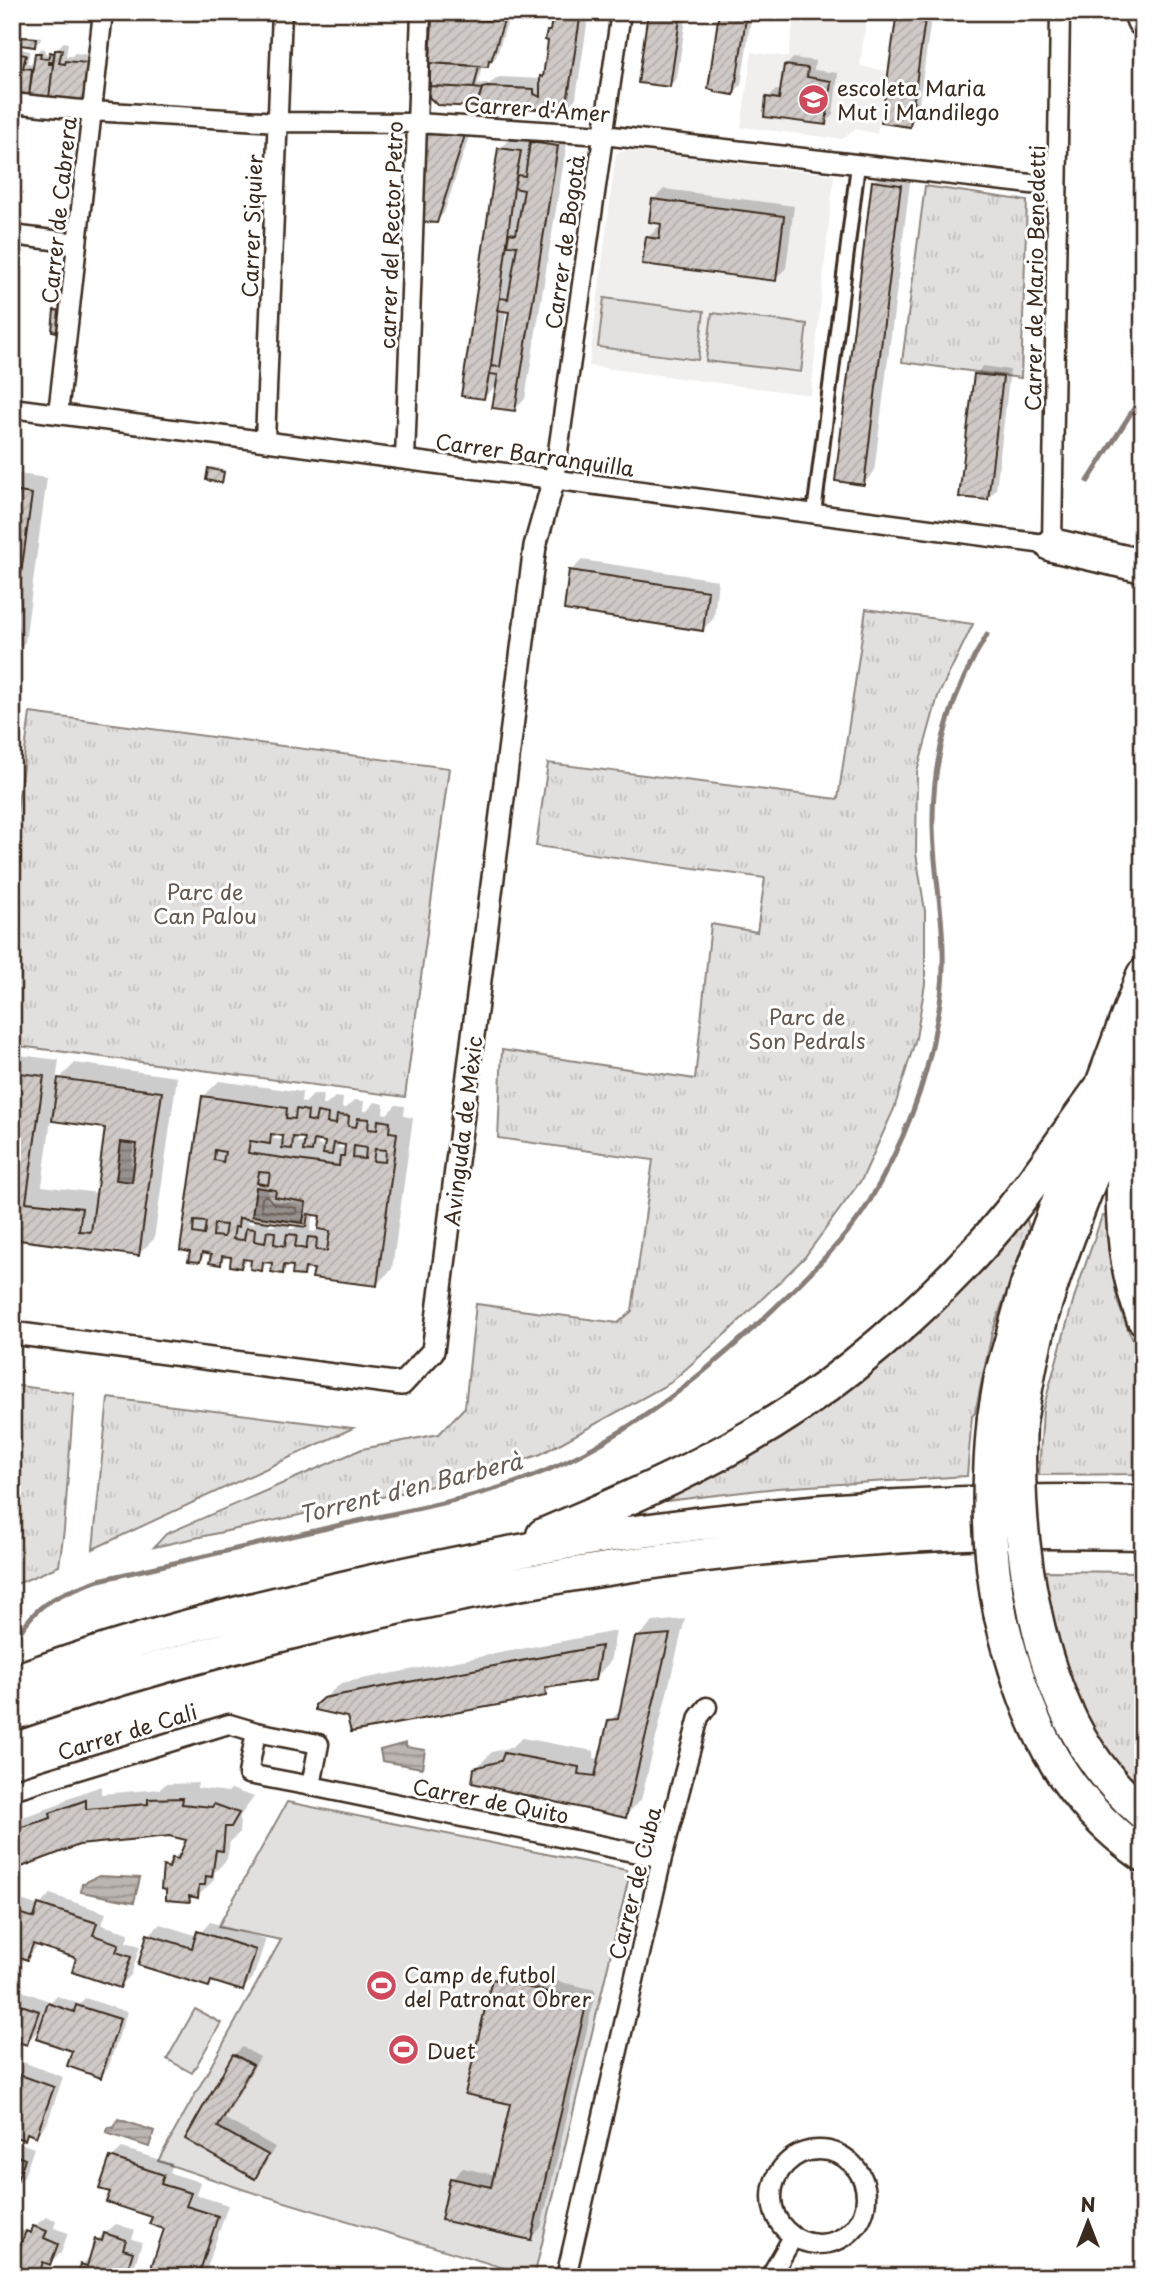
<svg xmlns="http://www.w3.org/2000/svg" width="1155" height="2289" font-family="'Playpen Sans',sans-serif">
	<defs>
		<pattern id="grass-tufts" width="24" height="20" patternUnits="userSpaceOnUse" patternTransform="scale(1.75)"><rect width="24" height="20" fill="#e2e0de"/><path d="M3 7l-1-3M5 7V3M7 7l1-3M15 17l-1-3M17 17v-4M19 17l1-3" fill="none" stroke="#c3c0be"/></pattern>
		<pattern id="water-rules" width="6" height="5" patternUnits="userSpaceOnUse" patternTransform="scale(1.75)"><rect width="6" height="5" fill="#bcb6b3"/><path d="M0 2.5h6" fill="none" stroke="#9a9491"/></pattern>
		<pattern id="building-hatch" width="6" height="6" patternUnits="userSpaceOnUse" patternTransform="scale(1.75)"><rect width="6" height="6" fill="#cfcac7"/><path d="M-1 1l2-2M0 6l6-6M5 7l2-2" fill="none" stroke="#b3aeaa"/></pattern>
	</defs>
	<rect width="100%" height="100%" fill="#fff"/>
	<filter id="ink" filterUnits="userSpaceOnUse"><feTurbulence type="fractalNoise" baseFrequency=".0143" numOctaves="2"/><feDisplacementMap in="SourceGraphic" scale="14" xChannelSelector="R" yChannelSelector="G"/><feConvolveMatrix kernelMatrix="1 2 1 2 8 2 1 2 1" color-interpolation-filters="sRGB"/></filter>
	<g filter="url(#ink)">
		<path fill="#f1efee" d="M795,12h72l-7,54 26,5 -9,63 -21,-5 -14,10 -101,-12 11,-75 36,5z
			M628,150l206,25 -23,220 -222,-29 27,-212z"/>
		<path fill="url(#grass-tufts)" stroke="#8e857e" stroke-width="2" d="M925,186l102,15 -6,177 -119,-16z
			M866,609l107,15 -35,72 -21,76 -1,81 9,58v73l-9,54 -22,71 -32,70 -58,79 -73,71 -61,54 -129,71 -68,23 -319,70 12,-13 196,-85 77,-15 26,-27 11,-103 142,19 14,-12 21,-151 -155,-22 4,-88 193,29 16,-155 46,8 8,-54 -229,-32 12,-83 290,36z
			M30,713l419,55 -44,329 -393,-52v-197z
			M1102,1216l6,1v31l10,55 11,29 14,24v118l-104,1 4,-66 31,-111z
			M1025,1219l2,1 2,8 -37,105 -17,80 -3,3 -5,60 -190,12 -128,15z
			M12,1385l62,8 -10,137 -5,36 -47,20z
			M108,1398l245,30 -260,121z
			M1044,1571l99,1v218c-66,-60 -85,-135 -99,-219z"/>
		<path fill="#e2e0de" stroke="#8e857e" stroke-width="2" d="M604,298l100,13 -6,49 -100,-13z
			M712,313l95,11 -6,48 -95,-11z
			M287,1802l339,68 3,7 -95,400 -289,-87 -87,-29 123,-221 -63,-13z
			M195,2009l26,14 -29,50 -25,-14z"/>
		<path fill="url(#water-rules)" stroke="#887e77" stroke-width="2" d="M121,1142l16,2 -5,38 -16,-2z
			M256,1187l20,3v7l30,5 -3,21 -51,-7z
			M406,1743v4l19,3 -3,18 -40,-7 -2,-11z
			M99,1876l41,2 -6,24 -53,-10 1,-8z
			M118,2119l36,12 -5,16 -43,-14 3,-6 5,1z"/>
		<path fill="#0003" fill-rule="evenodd" d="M434,12h77l-15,45 -8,8 -6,-1 -4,20h11l10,-7 43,2 3,-5 5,-35 -2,-8 4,-3 2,-16h35l-13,86 -10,11 -128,-5z
			M650,12h37l-10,66 -8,8z
			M721,12h31l-11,73 -8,8z
			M899,12h33l-15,105 -8,8z
			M12,23h5l-1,6 -4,4z
			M15,35h6l-3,6 -6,-1z
			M25,36l16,1v3l-6,5 -12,-7z
			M64,42l4,1 -2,13h6l3,-3 15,2 -2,46 -76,-9v-40l4,-4 14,3 -3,12 8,1 1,-11 5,-5 4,1v4l6,1z
			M793,58l22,3 -1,9 24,3 -5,42 -8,8 -57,-25 8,-8 6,1 4,-25z
			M435,125l37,3 -28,85 -8,8z
			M543,132l25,4 -43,263 -11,11 -16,-27 -14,15 16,-250 11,-10 23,3zM506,310l5,1 -6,36h-3z
			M884,171l27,3 -37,298 -10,11 9,-301z
			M664,189l130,17 -8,62 -11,11 -127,-41 10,-11h4v-5l-9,-22z
			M983,366l27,4 -14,120 -8,8 -12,-124z
			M212,467l13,3 -4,11 -11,-12z
			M12,473l35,5 -22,164 -13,13z
			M582,560l136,20 -4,38 -11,11 -132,-58z
			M12,1054l47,6 -3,22 19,-19 102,14 -23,162 -16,16 -126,-18v-69l3,1 2,-21 -4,-1 -1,8zM51,1119l56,8 -9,66 -56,-7zM134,1142l5,1 -3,22 -5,-1z
			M219,1081l83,11 -1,10 4,1 9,-9 9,1 -1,10h4l9,-8 8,1 -1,10h4l9,-8 9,1 -1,10h4l8,-9 9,2 -1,9 4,1 9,-9 9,1 -1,10 9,2 -21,151 -16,16 -65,-18 -8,8 -8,-11h-5l-8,8 -8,-10 -5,-1 -8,8 -8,-10 -4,-1 -8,8 -8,-10 -5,-1 -8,8 -7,-10 -5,-1 -8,8 -8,-10 -10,-1 21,-152zM278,1133l7,1v6l-12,-1zM302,1136l5,1 -1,6 -10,-1zM322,1139l5,1 -1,6 -9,-1zM342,1142l5,1v6l-10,-1zM269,1187l9,1 30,12v6l-41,-6zM317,1214h5l-2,13 -5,5 -5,-1 2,-12zM249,1218l8,1 -4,5 -5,-1zM269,1221l9,1 -4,4h-5zM289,1223l9,2 -4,4h-5z
			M685,1619l-44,181 -16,16 -149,-48 16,-16 20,-5 10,-9 72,13v7l7,1 9,-38 12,-13 14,-70 17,-16z
			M616,1631l-6,31 -16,17 -40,6 -9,9 -228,11 24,-22z
			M198,1783l-1,5 31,4 3,-3 23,8 -14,19 -1,17 -9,9 -3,17 -13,14v7l-16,16 -3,-1 -6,5 -24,-33 16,-16 8,-12 -20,-5 -90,10 -67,17v-38l5,-4 44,-15 7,-6 33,-12v8l59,-5 6,-5z
			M50,1894l56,19 -4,12 27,8 -3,9 14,4 -9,29 -11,11 -41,-29 -40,-13 -12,14 -15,-5v-56l27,9z
			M210,1922l56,17 -13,39 -10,11 -29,-9 -6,5 -59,-50 11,-11 38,12z
			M504,1969l92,21 -55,238 -11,10 -78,-59 11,-11 32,7 17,-72 -19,-123z
			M12,1981l10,4 -2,5 29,11 -3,7 11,-12 23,8 5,-6 42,14 -19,56 -8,8 -26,-26 -32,-23 -16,16 -14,-5z
			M242,2047l18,10 -35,62 50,28 -12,21 -8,8 -68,-38 47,-83z
			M12,2058l51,19 -16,47 -11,11 -6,-2 -5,5 -13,-4z
			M12,2140l22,8 -10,29 -11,11z
			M122,2148l51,16 -3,9 30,9 -4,13 32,10 -24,72h-54l16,-49 -12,-12 -42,-25 -1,-33z
			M46,2217l10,3 -2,8 14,5 -7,20 -13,10 -5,14h-31v-50l15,5z
			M116,2224l19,6 -3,9 10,3 -10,32 10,3h-64l4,-12 10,-11 5,-14z"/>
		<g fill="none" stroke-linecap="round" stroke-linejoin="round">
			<path stroke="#6f625a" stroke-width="2" d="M266,1195l8,9 22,4 1,5 -3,1 -32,-4 -1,-3 1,-9z"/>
			<path stroke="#887e77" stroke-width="5" d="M1088,481l55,-87
				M12,1647c21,-44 43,-51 87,-67 82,-19 164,-38 246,-56 55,-12 112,-22 166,-40 106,-35 201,-114 279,-191 26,-26 59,-58 78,-89 33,-56 58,-116 68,-179 4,-19 7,-40 7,-59 2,-50 -11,-99 -10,-148 0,-64 20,-129 54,-183"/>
		</g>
		<path fill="url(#building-hatch)" stroke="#3b2a1e" stroke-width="2" fill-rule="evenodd" d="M433,12h74l-3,9 -72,-3z
			M553,12h28l-15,98 -90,-3 6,-19 5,-1 47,2v5l6,3v-21l3,1 5,-36 -3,-1 2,-9h3z
			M648,12h33l-11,75 -32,-4z
			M719,12h28l-13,83 -20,-3v-2l-6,-1z
			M897,12h29l-16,115 -29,-4z
			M432,18l72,3 -13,40 -2,-1 -1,7 -58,-4z
			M21,37l15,1 -1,9 -15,-2z
			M90,45l5,1 -7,57 -39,-5 6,-48h7l-3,13 6,1 1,-3 21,2z
			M50,52l4,1 -1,9h-5v2h5l-4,34 -20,-2 6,-43h6l-1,5 8,1z
			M12,53l14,2 -3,13 9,1 -3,27 -17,-2z
			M430,63l49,3 -5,22 -44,-2z
			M784,65l24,3 -1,9 24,4 -5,44 -62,-8 2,-20 13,2z
			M430,86l44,2 8,1 -6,18 -39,-2 -8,-8z
			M426,132l39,3 -28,88 -14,-1z
			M530,142l28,4 -43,265 -23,-3 6,-33 -8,-1 1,-8 9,1 9,-55 -12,-2 3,-12 8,1 9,-53 -10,-1 2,-12 7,1 8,-44 -10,-2 3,-13 8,1z
			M498,148l23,3 -7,37 -23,178 -7,33 -23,-3z
			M872,181l29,4 -37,300 -29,-4z
			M652,199l132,17 -8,65 -134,-17 4,-27 13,2 2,-15 -12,-2z
			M54,310l11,1 -1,22 -12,-2z
			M974,374l29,3 -15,123 -29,-3z
			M208,468l16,4 -2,11 -16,-3z
			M12,491l20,3 -20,145z
			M569,570l139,21 -5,40 -139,-21z
			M12,1072l32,4 -18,126 56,6 -3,23 12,1 14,-104 -53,-7 6,-43 104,14 -23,164 -127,-17v-67l4,-23h-4zM121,1142l16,2 -5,38 -16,-2z
			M202,1096l85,12 -1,10 9,1 1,-10 12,2 -1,9 8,2 2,-10 11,2 -1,9 9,1 1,-9 12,1 -1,10 8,1 2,-9 11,1 -1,10 9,1 1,-10 12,2 -1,10 8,1 -20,153 -65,-8 2,-9 -9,-1 -1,8 -12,-1 1,-9 -9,-1 -1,9 -12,-2 1,-9 -9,-1 -1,9 -12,-2 1,-9 -8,-1 -2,9 -11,-2 1,-9 -9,-1 -1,9 -12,-2 2,-8 -9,-2 -2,9 -12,-1 2,-9 -10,-2zM271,1134l12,2 -1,12 10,1 1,-12 12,1 -2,13 9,1 2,-12 11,2 -2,12 9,1 2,-12 11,2 -1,11h-4l-1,10 -91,-13 2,-12 20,3zM354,1146l12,2 -1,11 -12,-1zM375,1149l11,1 -1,12 -12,-1zM215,1150l10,2 -2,10 -9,-2zM259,1172l11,1 -2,12 -11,-2zM256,1187l20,3 -1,7 31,5 -3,21 -51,-7zM308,1214l12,2 -2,13 12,2 -3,20 -11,-1 1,-12 -9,-1 -2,12 -11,-2 2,-12 -10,-1 -2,12 -11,-2 1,-12 -8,-1 -2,12 -11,-2 1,-12 -9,-1 -2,12 -11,-1 2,-12h3l1,-9 67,9zM194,1221l12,1 -2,13 -11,-2zM214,1224l12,1 -2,12 -11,-1z
			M670,1634l-44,184 -154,-35 2,-15 27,-7 3,-8 75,14 -1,7 17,2 13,-56 10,-1 17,-82z
			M601,1646l-6,34 -50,8 1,8 -195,36 -4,-15 -32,-7v-5l8,-7z
			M183,1798l-1,6 30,3 2,-3 25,9 -8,14h-6l-2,24 -7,-1 -4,27 -6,-1 -1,9h-6l-1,13 -9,-2 1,6 -24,-2v-10l-5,-1 2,-23 6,2 3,-10 6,1 8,-19 -17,-4 -90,9 -60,23 -4,-7 -3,2v-33l39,-12 -1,-5 36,-13v9l62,-5v-5z
			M38,1904l59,19 -4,12 26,9 -3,8 15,5 -11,31 -48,-16 4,-14 -43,-14 -6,16 -15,-6v-43l22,7z
			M197,1931l59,19 -13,41 -32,-10 -2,6 -71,-22 9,-31 45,14z
			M492,1979l95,22 -56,239 -90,-20 9,-42 41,9 19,-83 -45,-10z
			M12,2002l27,9 -12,34 -15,-5z
			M48,2003l26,9 2,-7 44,14 -19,59 -34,-12 5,-15 -36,-12z
			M233,2054l20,11 -35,62 50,28 -13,24 -70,-40z
			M12,2072l42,15 -18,50 -9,-4 -2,7 -13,-4z
			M12,2154l13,5 -12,31h-1z
			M110,2157l54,18 -3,9 30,9 -5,13 32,10 -20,61h-50l16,-48 -15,-5 3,-7 -46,-15 4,-10 -11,-3z
			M33,2226l14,5 -3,7 14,6 -8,21 -7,-3 -5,15h-26v-36l9,3 5,-13 5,2z
			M104,2233l22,7 -3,9 10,3 -8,25h-49l4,-13 7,2 8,-27 7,2z"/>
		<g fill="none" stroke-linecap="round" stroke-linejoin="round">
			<defs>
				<path id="pedestrian" d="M814,513l44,-348"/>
				<path id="minor" d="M12,103l80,8 186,11 139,1 186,12 454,52
					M12,235l65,8
					M12,408l1040,137 8,-533
					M58,414l45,-402
					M265,441l17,-429
					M405,459l16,-447
					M554,479l67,-467
					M311,1786l351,72
					M12,1790l217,-66 27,8 63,12 -8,42 -63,-12 8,-42
					M772 2197a47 47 0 1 1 94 0a47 47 0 1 1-94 0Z
					M566,2277l96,-419 37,-141 8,-10
					M770,2277l23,-40"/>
				<path id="tertiary" d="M12,1333l390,51 31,-33 102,-805 19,-67"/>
				<path id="motorway" d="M1140,12l3,8
					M1052,545l91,21
					M1128,1111c-7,72 -11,138 15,207
					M994,1418l7,-42 26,-91 116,-310
					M1020,1422c7,-40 14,-81 26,-120 27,-85 63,-168 97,-251
					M543,1535c86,-36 174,-74 252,-126 77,-53 156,-124 215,-197 33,-42 62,-86 94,-129
					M1035,1613c17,78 46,148 108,200
					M1001,1617c24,99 56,178 142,238
					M12,1682c111,-41 225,-70 339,-96 94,-21 189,-41 284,-54 167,-24 339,-34 508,-30
					M12,1714c95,-33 192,-60 289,-84 217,-53 439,-87 663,-97 59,-2 119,-1 179,0"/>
			</defs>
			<use href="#pedestrian" stroke="#3b2a1e" stroke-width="18"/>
			<use href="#minor" stroke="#3b2a1e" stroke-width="23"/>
			<use href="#tertiary" stroke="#3b2a1e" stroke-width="26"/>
			<use href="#motorway" stroke="#3b2a1e" stroke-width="37"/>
			<use href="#pedestrian" stroke="#fff" stroke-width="12"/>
			<use href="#minor" stroke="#fff" stroke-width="18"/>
			<use href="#tertiary" stroke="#fff" stroke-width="21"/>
			<use href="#motorway" stroke="#fff" stroke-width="32"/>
			<defs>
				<path id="motorway-bridge" d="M994,1418c-7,68 -7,133 7,199
					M1020,1422c-3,65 1,128 15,191"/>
			</defs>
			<use href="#motorway-bridge" stroke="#3b2a1e" stroke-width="37" stroke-linecap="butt"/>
			<use href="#motorway-bridge" stroke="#fff" stroke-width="32"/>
		</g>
	</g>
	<defs>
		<symbol id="school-disc" viewBox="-11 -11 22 22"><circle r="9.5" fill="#d1495b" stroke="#fff"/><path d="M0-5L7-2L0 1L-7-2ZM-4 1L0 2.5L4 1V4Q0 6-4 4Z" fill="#fff"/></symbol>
		<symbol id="stadium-disc" viewBox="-11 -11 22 22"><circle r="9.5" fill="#d1495b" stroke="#fff"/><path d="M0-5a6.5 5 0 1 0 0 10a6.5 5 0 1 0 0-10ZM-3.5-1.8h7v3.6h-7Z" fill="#fff"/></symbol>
	</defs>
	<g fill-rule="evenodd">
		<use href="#school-disc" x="796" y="82" width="35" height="35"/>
		<use href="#stadium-disc" x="364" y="1968" width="35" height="35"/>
		<use href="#stadium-disc" x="386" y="2032" width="35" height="35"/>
	</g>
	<g text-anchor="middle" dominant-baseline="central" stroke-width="6" stroke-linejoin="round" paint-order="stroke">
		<g font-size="21" fill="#3b2a1e" stroke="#fff" text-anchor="start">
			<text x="837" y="87">escoleta Maria<tspan x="837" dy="24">Mut i Mandilego</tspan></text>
			<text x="404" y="1974">Camp de futbol<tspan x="404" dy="24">del Patronat Obrer</tspan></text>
			<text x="427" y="2050">Duet</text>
		</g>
		<g font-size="21" fill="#3b2a1e" stroke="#fff">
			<text transform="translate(537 108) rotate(4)">Carrer d'Amer</text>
			<text transform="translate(58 210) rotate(-84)">Carrer de Cabrera</text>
			<text transform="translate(251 226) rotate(-88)">Carrer Siquier</text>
			<text transform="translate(390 235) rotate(-88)">carrer del Rector Petro</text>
			<text transform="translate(564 242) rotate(-82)">Carrer de Bogotà</text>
			<text transform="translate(1034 278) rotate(-89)">Carrer de Mario Benedetti</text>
			<text transform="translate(535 454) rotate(8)">Carrer Barranquilla</text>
			<text transform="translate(462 1131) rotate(-83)">Avinguda de Mèxic</text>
			<text transform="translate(127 1731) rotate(-17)">Carrer de Cali</text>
			<text transform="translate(491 1800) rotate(11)">Carrer de Quito</text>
			<text transform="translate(634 1883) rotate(-76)">Carrer de Cuba</text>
		</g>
		<g font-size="21" fill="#65584e" stroke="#fff">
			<text x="205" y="891">Parc de<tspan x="205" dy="24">Can Palou</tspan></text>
			<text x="807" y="1016">Parc de<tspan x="807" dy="24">Son Pedrals</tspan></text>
		</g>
		<g font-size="23" font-style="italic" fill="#685b52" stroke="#fff">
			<text transform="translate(410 1487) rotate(-14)">Torrent d'en Barberà</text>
		</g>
	</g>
	<rect width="1155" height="2289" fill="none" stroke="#fff" stroke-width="42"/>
	<rect x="21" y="21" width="1113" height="2247" fill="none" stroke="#3b2a1e" stroke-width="2.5" filter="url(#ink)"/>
	<g transform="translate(1088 2222)" stroke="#ffffff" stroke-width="5" paint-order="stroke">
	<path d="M0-5L12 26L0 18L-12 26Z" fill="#3b2a1e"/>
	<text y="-10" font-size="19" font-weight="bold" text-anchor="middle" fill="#3b2a1e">N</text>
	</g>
</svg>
